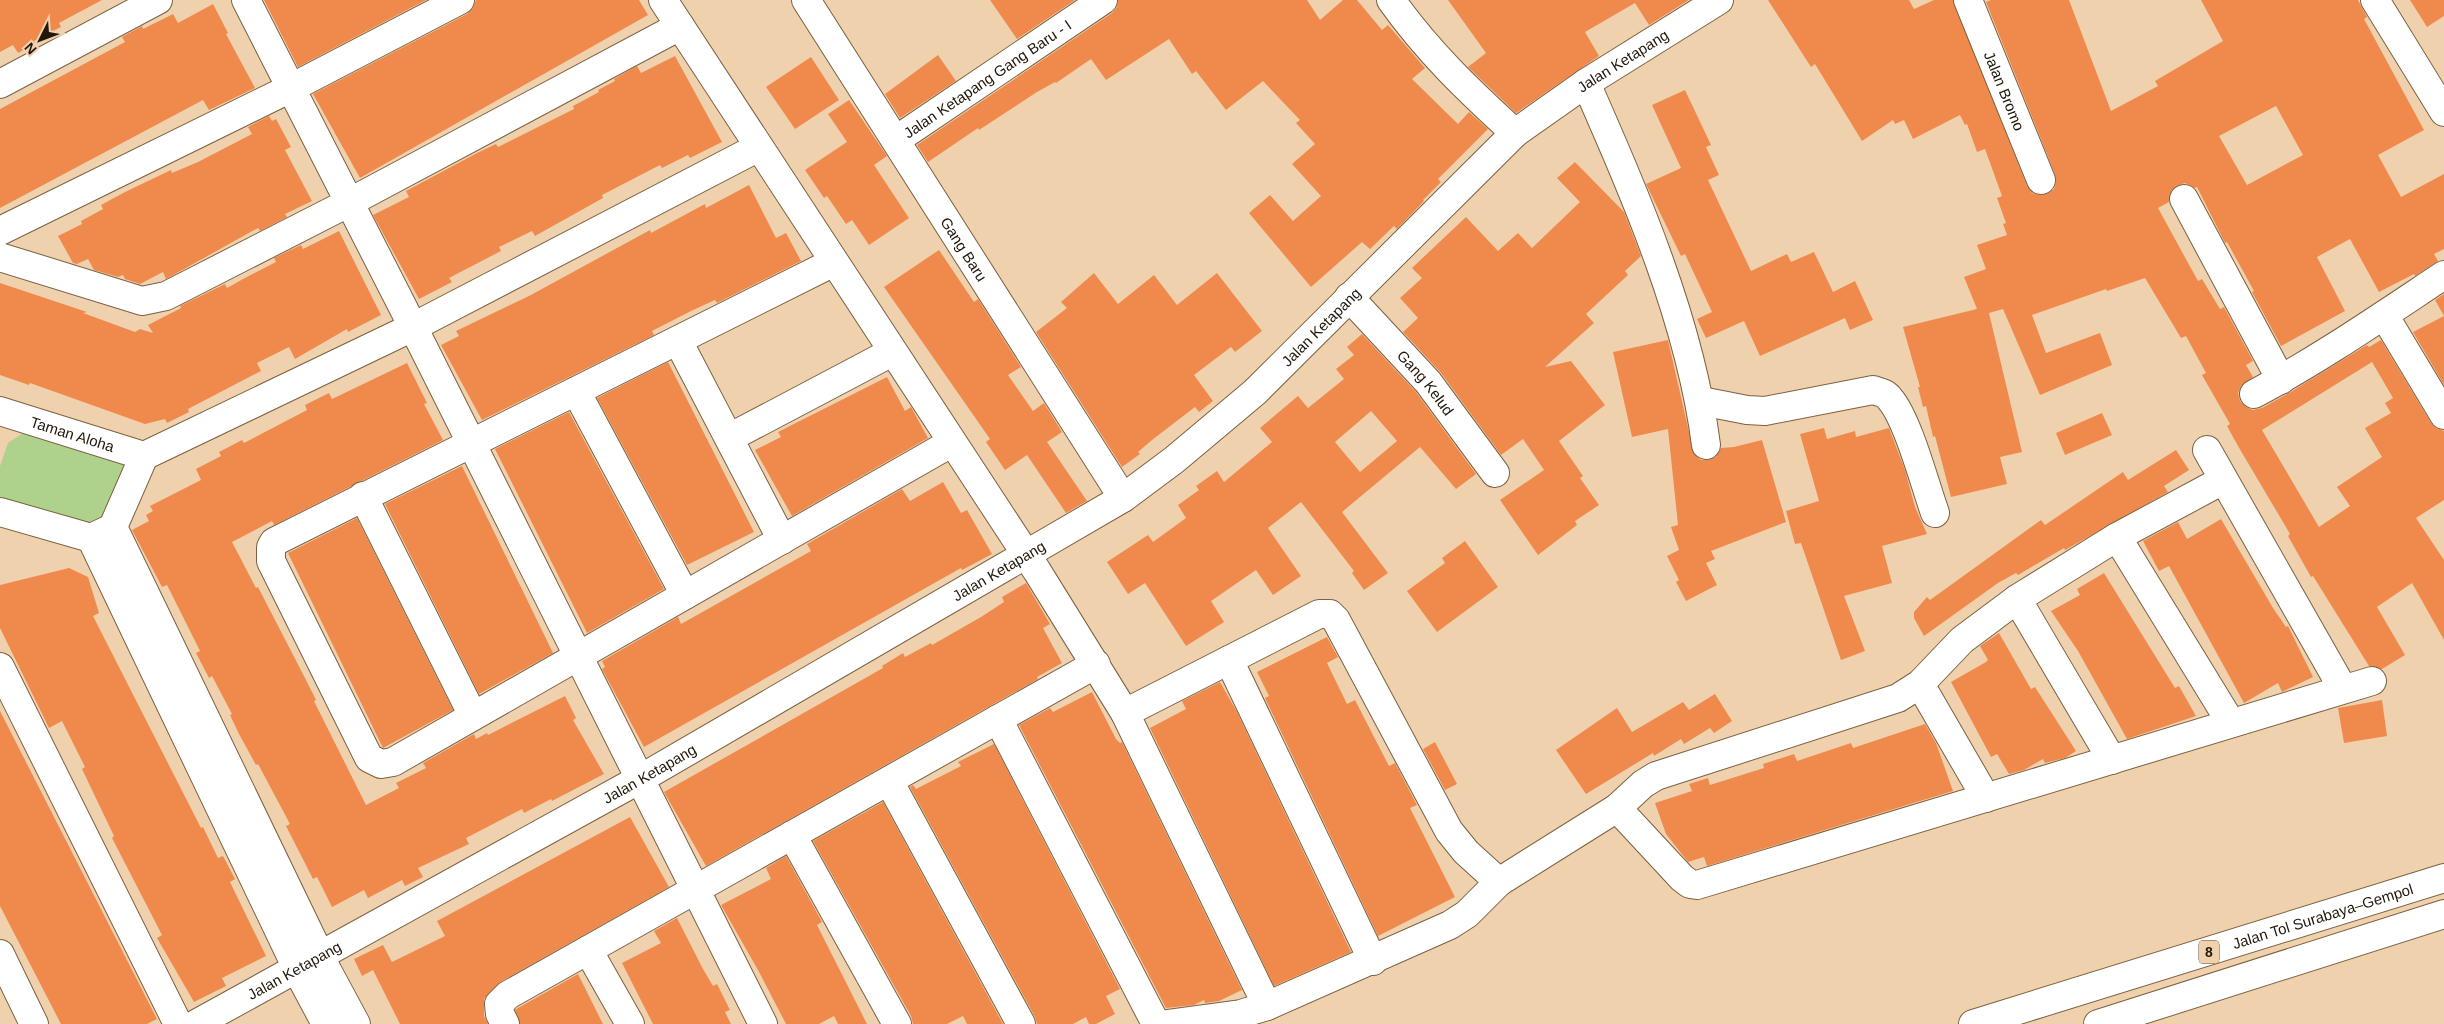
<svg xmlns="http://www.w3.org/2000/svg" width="2444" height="1024" font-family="Helvetica,sans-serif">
	<rect width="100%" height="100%" fill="#f0d1ae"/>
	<path fill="#aed18b" d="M29,429l92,26 6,22 -17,45 -29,6 -81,-27v-35l8,-23z"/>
	<path fill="#f08a4c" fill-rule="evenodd" d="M0,0h102l-43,23 2,4 -27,14 1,3 -17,9 -5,-8 -13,7z
		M264,0h162l-128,67z
		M476,0h163l9,15 -288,163 -47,-84 154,-80 6,-6z
		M990,0h85l-58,39z
		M1118,0h189l13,20 23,-20h14l25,30 6,-5 37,43 -13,11 46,45 11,-12 19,17 -50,50 3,3 -18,18 1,1 -27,28 -3,-3 -24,23 -8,-7 -51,45 -62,-74 21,-18 23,26 28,-25 -29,-32 23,-20 -19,-21 4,-3 -37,-39 -37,29 -30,-39 -4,3 -23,-35 -63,41 -15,-21 -35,24 -1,-1 -18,10 -58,38 -1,-2 -50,34 -11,-17 195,-132 5,-6z
		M1448,0h241l-40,25 -14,-22 -50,29 14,24 -83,57 -48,-46 18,-14z
		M1768,0h141l5,9 20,-9h19l74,186 5,7 7,2 8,-1 7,-5 2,-7 -1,-8 -69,-172 5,-2h78l42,111 47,-25 -3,-5 68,-40 -22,-41h157l9,17 -3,2 60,111 -46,25 23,42 43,-23v75l-10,5 4,7 -23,15 -1,-2 -35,18 -29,-53 -33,18 28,54 -64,35 -29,-54 2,-1 -27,-49 -2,1 -28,-56 -3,1 -9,-5 -9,3 -5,5 -2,11 -11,6 40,73 4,-2 18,30 4,-2 29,54 -7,4 7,12 -12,9 -3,7 2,8 6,6 7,3 9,-2 27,-15 78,-48 2,2 12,-7 50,83 5,5 8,3v69l-28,18 28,42v80l-32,-57 -35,24 28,48 -23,14 -13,-3 -56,-90 -2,1 -23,-41 2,-2 -52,-88 -11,-20 3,-2 -28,-49 4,-2 -20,-37 -5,2 -36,-60 -38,13 -1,-2 -74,26 14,38 54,-20 12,32 -72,30 -37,-86 -14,4 33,139 -22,5 7,27 -56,13 -16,-61 -2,1 -7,-31 -3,1 -5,-20h2l-17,-60 74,-18 -13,-32 22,-8 -9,-24 30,-10 -4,-11 3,-1 -9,-25 5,-2 -17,-47 -8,3 -10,-28 -2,1 -5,-10 -47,24 -9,-19 -9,4 -2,-4 -31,21 -47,-77 -4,3zM2276,106l27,49 -56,30 -28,-49zM2372,362l21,36 -8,5 6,10 -26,15 17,29 -45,30 13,19 -31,21 -57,-97z
		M2410,0h34v16l-17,11z
		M213,4l15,29 -2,1 29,54 -46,22 -6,-10 -203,108v-99l125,-67 -3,-5 20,-11 1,3 30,-15 5,9z
		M938,55l18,26 -56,37 -15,-24z
		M675,56l47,86 -32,16 -2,-3 -26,13 -2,-3 -58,30 1,3 -68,38 -3,-5 -33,16 2,4 -52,27 3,4 -33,17 -46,-84 36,-18 -3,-6 71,-38 19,-9 2,3 76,-38 -1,-3 26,-14 -1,-2 17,-9 -1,-2 23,-13 4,7z
		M811,57l28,43 -44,29 -29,-42z
		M1685,90l26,55 -5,2 13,28 -11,5 43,91 36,-17 4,8 23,-10 19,40 22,-11 18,39 -23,10 -5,-12 -85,38 -16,-35 -38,17 -9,-19 15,-7 -27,-58 -4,2 -35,-72 35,-16 -29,-63z
		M849,100l38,56 -13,9 35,53 -40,27 -17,-25 -6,4 -19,-28 -3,2 -19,-28 42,-28 -19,-28z
		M269,116l3,5 4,-2 15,28 -6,3 27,51 -27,13 2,3 -27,14 -2,-3 -92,51 -3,-7 -23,12 -15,-5 -2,-4 -5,2 -24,-7 -6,-11 -11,5 -4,-1 -15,-27 24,-12 -1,-3 22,-12 -2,-4 24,-13 46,-22 1,3 26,-11 54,-28 -4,-7z
		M1575,162l49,50 17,44 -16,15 3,4 -42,39 8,9 -49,44 26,-6 34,44 -46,36 24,35 -3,2 19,27 -24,16 2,4 -39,30 -38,-55 44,-30 -21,-31 -22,16 -60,-82 -38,-41 15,-14 -18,-20 22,-20 -10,-10 54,-51 32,34 20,-18 14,15 48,-46 -23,-24z
		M749,185l27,53 10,-5 15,28 -84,42 -2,-3 -24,11 -39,20 2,4 -172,85 -41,-75 18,-9 -3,-5 73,-35 121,-66 1,3 54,-29 1,4z
		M339,231l42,84 -33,17 -1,-3 -52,30 -6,-12 -32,16 4,8 -73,38 1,3 -22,11 -2,-4 -20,5 -115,-41 -1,2 -29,-10v-92l87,29 -4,1 52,19 5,-3 13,4 -5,-8 33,-17 -1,-2 45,-22 2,4 16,-9 33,-17 -2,-4 27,-13 2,4z
		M939,250l35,52 4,-3 43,68 -13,8 25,36 11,-8 18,29 -15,10 40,59 -21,12 -39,-58 -22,15 -19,-28 4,-3 -106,-152z
		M1094,273l24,31 36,-29 23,30 40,-32 45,58 -27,21 -4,-5 -37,28 19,26 -14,11 -4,-5 -43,33 -14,12 2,2 -18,13 -86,-135 31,-24 -6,-6z
		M2444,294v91l-31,-53 31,-16 -9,-16z
		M1362,334l54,58 60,82 -20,15 -36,-42 -78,65 46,61 -24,17 -12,-17 2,-2 -53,-69 -33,26 33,48 -28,19 -17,-25 -45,31 13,21 -38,24 -41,-63 -17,11 -21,-32 41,-27 5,7 33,-24 -8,-13 21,-15 -3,-4 21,-15 7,11 48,-40 -12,-14 38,-32 10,12 36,-29 -8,-10 18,-14 -7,-8zM1371,411l26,30 -37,31 -25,-30z
		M1668,340l26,114 7,6h8l7,-3 5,-9 13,-1 28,-7 24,82 -75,29 4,8 -9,4 11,22 -31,16 -10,-19 3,-2 -12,-24 12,-6 -8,-23 7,-2 -10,-96 -36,8 -19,-85z
		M668,362l86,170 -67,33 -90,-167z
		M407,363l20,40 -3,1 19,36 -169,85 -2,-4 -40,21 24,46 2,-1 47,91 11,22 -2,1 52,104 33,-17 -3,-5 30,-15 -3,-5 51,-29 2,5 11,-6 1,2 77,-39 11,22 -3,2 31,54 -52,27 -1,-2 -27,14 -2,-4 -56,29 3,6 -51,24 5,9 -18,9 -3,-6 -34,18 -4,-8 -32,17 -15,-30 -4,2 -27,-53 4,-2 -32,-60 -2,1 -17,-31 -9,-19 2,-1 -20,-38 -3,2 -13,-25 4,-2 -33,-66 -5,2 -30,-57 17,-9 -3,-6 7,-4 -3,-5 51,-26 -5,-11 25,-13 -2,-4 23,-12 2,3 63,-33 -2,-5 24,-12 3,6z
		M887,377l18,34 6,-4 17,31 -136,78 -37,-66 26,-13 -3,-5z
		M569,412l95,177 -77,44 -92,-184z
		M2102,413l10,22 -47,20 -9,-22z
		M1824,428l3,11 28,-8 1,6 33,-9 16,42 10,37 12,27 -45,12 10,37 -48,13 21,55 -24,9 -40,-117 -6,1 -9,-33 33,-10 -19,-67z
		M2176,450l13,20 -25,16 4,6 -103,58 -1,-2 -46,27 -2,-2 -18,10 -74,53 -10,-18v-6l13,-15 3,3 111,-80 4,5 78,-53 5,8z
		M462,466l91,187 -74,41 -94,-190z
		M943,482l18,31 6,-3 25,44 -30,16 -1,-2 -317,179 -42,-78 3,-2 -3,-6 76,-44 3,7 130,-73 -4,-7 95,-55 8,12z
		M357,518l96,192 -70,38 -95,-195z
		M2221,519l52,89 13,19 2,-1 25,51 -31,15 -4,-9 -34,20 -75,-137 -10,5 -16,-30 35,-19 9,17z
		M1465,541l33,46 -61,45 -30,-41 38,-28 -3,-5z
		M69,568l19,9 11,36 -6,3 108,212 2,-1 15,31 5,-2 12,23 -5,3 36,74 -44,22 4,8 -32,16 -37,-64 5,-3 -50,-97 2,-2 -32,-67 3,-2 -23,-46 -13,7 -49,-100v-43z
		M2104,573l71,115 4,-2 17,30 -69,23 -49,-88 -27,-40 29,-16 -3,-6z
		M1026,583l24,41 -7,4 19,35 -25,14 1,2 -332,187 -42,-74 219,-124 -1,-2 21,-13 2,4 26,-14 1,2 49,-28 23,-15 -2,-5z
		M1999,633l32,56 4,-2 41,64 -11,7 -20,5 -2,-4 -19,11 -15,4 -12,-20 -6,3 -40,-75 35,-20 2,-2 -8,-14z
		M1327,637l11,20 -11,6 20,41 8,-4 34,66 6,-3 22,42 -7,3 45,89 -77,39 -113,-238 4,-2 -12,-24z
		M1220,682l17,30 114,240 -77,34 -124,-258 36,-19 -4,-8z
		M1092,692l24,47 4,4 2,-1 120,248 -23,11 -14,2 -1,-3 -10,5 -28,3 -147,-283 31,-17 3,4z
		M1715,694l17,27 -18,12 -4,-5 -26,16 -3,-5 -27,17 -1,-3 -67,41 -30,-44 61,-42 15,24 51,-30 6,8z
		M2382,700l5,36 -43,7 -6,-35z
		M0,711l157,308 -10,5h-86l-61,-118z
		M1925,724l11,19 17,48 -246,75 -3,-9 -16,5 -22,-28 -11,-31 37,-12 -3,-7 19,-6 2,7 54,-17 -1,-4 31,-10 3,7 54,-18 2,5z
		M1435,742l22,42 -12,6 -22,-41z
		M994,744l126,245 -14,7 9,18 -19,10h-7l-3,-7 -13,7h-36l-2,-7 -125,-230 3,-2 3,4 45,-23 -3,-4z
		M883,802l120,222h-36l-4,-8 -16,8h-34l-2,-8 -98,-175z
		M630,817l39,70 -169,95 -16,17v17l4,8h-88l-27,-54 -11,6 -8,-17 29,-14 9,17 53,-26 -8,-15z
		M786,856l36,66 -5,3 50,99h-29l-4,-8 -15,8h-33l-28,-54 -37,-65 50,-26 -5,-11z
		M677,918l26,51 10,17 4,-2 13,26 -5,2 6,12h-78l-31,-61 39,-20 -7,-12z
		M578,974l25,50h-83l-5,-14 3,-2z"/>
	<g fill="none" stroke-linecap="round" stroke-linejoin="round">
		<defs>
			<g id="minor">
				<path d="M246,0l167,327 350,697"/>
				<path d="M663,0l374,571 88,142 142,293"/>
				<path id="s1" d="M806,0l317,498"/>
				<path d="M1391,0c37,52 77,90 124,133"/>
				<path id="s2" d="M1968,0l73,180"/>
				<path d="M2375,0l69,112"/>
				<path d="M1586,83c50,114 104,237 120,362"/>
				<path d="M0,84l158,-84"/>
				<path id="s3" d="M896,140l207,-140"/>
				<path d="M2184,199l97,181"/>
				<path d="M0,231l291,-143 169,-88"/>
				<path d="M0,257l142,44 24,-5 184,-94 330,-176"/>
				<path d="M834,262l-560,280 -3,5v14l98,197 12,6 12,-2 558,-319"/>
				<path id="s4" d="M1349,297l79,85 67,91"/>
				<path d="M2384,315l60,100"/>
				<path d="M678,341l104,199"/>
				<path d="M576,391l109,204"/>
				<path d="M2254,394c66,-35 128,-78 190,-119"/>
				<path d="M1701,401l46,9 18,1 108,-21c7,2 13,3 17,9 18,21 35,86 45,114"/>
				<path id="s5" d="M0,411l144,45"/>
				<path d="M729,438l163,-86"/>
				<path d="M2207,450l136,239"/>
				<path d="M363,496l110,220"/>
				<path d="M0,512l91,26 17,-8"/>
				<path d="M2117,537l114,186"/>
				<path d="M91,538l212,443 23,43"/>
				<path d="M2017,599l95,161"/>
				<path d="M1229,660l144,301"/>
				<path d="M0,667l178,357"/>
				<path d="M1920,684l66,114"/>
				<path d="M1125,713l194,-99h11l6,6 113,211 17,21 33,30 -32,32 -17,11 -183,81 -26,8 -74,10"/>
				<path d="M998,719l158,305"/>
				<path d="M889,781l132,243"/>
				<path d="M1617,808l65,70 8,6 7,1 675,-204"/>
				<path d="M792,835l105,189"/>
				<path d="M1499,882l118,-74 26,-24 13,-8 242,-78 22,-14 42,-44 55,-41 100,-62 106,-57"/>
				<path d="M588,950l42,74"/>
				<path d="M0,954l34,70"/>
				<path d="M356,1024l-28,-52 -215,-445 31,-71 269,-129 346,-180"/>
				<path d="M505,1024l-5,-10 -1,-10 9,-9 588,-331"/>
			</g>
			<g id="tertiary">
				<path id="s6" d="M196,1024l444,-245 483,-281 51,-38 81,-68 260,-259 71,-50 133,-83"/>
			</g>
			<g id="motorway">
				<path id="s7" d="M1973,1024l471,-146"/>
				<path d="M2098,1024l346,-110"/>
			</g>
		</defs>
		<use href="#minor" stroke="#7c6141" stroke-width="30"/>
		<use href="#tertiary" stroke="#7c6141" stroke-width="30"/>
		<use href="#motorway" stroke="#7c6141" stroke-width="30"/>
		<use href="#minor" stroke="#fff" stroke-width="28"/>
		<use href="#tertiary" stroke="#fff" stroke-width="28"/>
		<use href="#motorway" stroke="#fff" stroke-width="28"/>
	</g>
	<g text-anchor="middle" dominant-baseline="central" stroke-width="4.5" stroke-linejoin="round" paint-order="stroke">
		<rect fill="#f0d1ae" stroke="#604f3b" stroke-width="1" x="2199" y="940.5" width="20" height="23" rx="4"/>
		<g font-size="14" font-weight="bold" fill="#22170a">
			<text x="2209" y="952">8</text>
		</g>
		<g font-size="15" fill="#22170a" stroke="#f0d1ae">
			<text stroke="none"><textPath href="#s6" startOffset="1732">Jalan Ketapang</textPath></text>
			<text stroke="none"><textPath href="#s3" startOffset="110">Jalan Ketapang Gang Baru - I</textPath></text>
			<text stroke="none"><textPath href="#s2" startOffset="98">Jalan Bromo</textPath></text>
			<text stroke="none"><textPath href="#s1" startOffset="295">Gang Baru</textPath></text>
			<text stroke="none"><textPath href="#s6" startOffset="1328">Jalan Ketapang</textPath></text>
			<text stroke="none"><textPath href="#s4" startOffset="115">Gang Kelud</textPath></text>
			<text stroke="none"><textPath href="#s5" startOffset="76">Taman Aloha</textPath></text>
			<text stroke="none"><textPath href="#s6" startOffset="922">Jalan Ketapang</textPath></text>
			<text stroke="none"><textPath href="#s6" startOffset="518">Jalan Ketapang</textPath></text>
			<text stroke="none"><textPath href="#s7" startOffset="366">Jalan Tol Surabaya–Gempol</textPath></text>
			<text stroke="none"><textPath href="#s6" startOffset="112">Jalan Ketapang</textPath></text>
		</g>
	</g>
	<g transform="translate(40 40) rotate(228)" stroke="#f0d1ae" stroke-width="4" paint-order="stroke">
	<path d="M0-4L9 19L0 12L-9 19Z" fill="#22170a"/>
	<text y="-8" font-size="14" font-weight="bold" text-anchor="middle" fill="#22170a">N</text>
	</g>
</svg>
